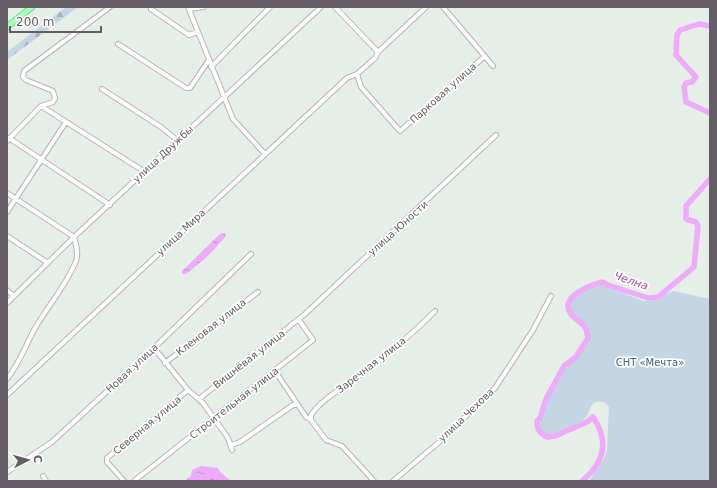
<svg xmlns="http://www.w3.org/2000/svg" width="717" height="488" font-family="'DejaVu Sans',sans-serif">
	<defs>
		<pattern id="forest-firs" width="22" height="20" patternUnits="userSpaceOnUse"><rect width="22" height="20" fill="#c4d6e4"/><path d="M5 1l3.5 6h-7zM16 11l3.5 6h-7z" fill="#a3b1bc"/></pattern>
		<pattern id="water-ripples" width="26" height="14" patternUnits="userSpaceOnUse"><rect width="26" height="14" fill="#eeabf9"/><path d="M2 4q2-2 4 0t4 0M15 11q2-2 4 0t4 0" fill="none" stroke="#c48ecd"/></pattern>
	</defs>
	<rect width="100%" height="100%" fill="#e5eee7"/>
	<path fill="#c4d6e4" d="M601,282l7,5 35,14h8l22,-10 37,8v182h-121l15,-22 3,-8 2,-44 -5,-5c-4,0 -8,-1 -11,2 -4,4 -4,10 -8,14 -9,11 -33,29 -45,14 0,-26 13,-49 30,-68 6,-8 13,-13 18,-22l-5,-17 -12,-8 -3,-10 6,-10z"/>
	<path fill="url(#forest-firs)" d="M66,7h12l-71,53v-8z"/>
	<path fill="url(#water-ripples)" d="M221,233h4l1,3 -19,21 -21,17h-4v-3z
		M201,466l17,2 2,4 11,9h-46l6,-5 1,-6z"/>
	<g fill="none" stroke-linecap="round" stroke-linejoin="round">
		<path stroke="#eeabf9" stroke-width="5.5" d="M710,26l-11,-2 -19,6 -3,5 -1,20 20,22 -4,5 -6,1 -2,4 2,15 24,11
			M582,481c22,-18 28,-39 11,-64l-6,5 -32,14 -8,1c-7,-4 -10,-7 -10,-16l3,-3 6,-19 18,-33 12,-9 12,-19c-3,-19 -8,-12 -17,-24 -13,-17 20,-29 32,-32l5,3 40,13 10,-1 36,-30 4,-41 -2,-4 -10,-3v-13l24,-27"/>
		<defs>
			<path id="minor" d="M188,7l45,112 32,35
				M335,7l43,45
				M443,7l50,59
				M151,9l38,26 9,-3
				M189,9l15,-2
				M118,44l68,44h4l19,-28
				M211,67l59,-60
				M357,74l4,13 39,44 85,-75
				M102,89l59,38 17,14
				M41,106l104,66
				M9,138l101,67
				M7,141l34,-35 12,-4 2,-4 -2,-7 -27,-11 -3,-3 1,-6 86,-64
				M7,193l67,44c2,8 5,16 2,24 -10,25 -29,46 -42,69 -9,17 -15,34 -27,49
				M7,212l59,-90
				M7,236l41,27
				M7,290l7,6
				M7,303l67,-66 247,-230
				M154,348l34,42 15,13 25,35 4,12
				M165,363l93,-71
				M275,371l23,34
				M7,395l340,-317 10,-4 18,-16 3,-6 48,-45
				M199,399l106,-85 191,-179
				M231,445l9,-3 53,-37h5l8,12 5,3
				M7,472l45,-30 102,-94 97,-94
				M43,476l3,5
				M124,481l-17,-19v-4l81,-68
				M134,481l179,-141 -14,-20
				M374,481l-32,-35 -16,-6 -15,-20v-5c11,-16 29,-25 45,-37 27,-20 55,-42 79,-67
				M393,481l45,-38 57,-55 38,-58 18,-34"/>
			<path id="major" d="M7,27l25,-20"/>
		</defs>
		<use href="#minor" stroke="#b9b3b9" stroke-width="6"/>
		<use href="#major" stroke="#65e878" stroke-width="7"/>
		<use href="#minor" stroke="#fff" stroke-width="4"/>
		<use href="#major" stroke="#affac3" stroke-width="5"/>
	</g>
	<g text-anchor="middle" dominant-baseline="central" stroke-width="3.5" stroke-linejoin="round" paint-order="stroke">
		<g font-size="10" fill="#655d65" stroke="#fff">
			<text transform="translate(443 93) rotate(-42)">Парковая улица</text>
			<text transform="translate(163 154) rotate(-43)">улица Дружбы</text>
			<text transform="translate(398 228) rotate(-42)">улица Юности</text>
			<text transform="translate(181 232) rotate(-43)">улица Мира</text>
			<text transform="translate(211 327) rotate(-38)">Кленовая улица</text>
			<text transform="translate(249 359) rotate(-38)">Вишнёвая улица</text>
			<text transform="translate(371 365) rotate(-38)">Заречная улица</text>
			<text transform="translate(132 368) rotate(-43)">Новая улица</text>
			<text transform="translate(234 403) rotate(-38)">Строительная улица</text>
			<text transform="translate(466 415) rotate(-44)">улица Чехова</text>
			<text transform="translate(147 425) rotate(-40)">Северная улица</text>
		</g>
		<g font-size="10" fill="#3c6285" stroke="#fff">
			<text x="650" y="362">СНТ «Мечта»</text>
		</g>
		<g font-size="11" font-style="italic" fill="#ad4bb3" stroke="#fff">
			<text transform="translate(631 281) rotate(19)">Челна</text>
		</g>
	</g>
	<rect width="717" height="488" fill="none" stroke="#655d65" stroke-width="16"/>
	<g transform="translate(28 460) rotate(84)" stroke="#ffffff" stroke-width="3" paint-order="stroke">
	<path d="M0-3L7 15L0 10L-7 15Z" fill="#655d65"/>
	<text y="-6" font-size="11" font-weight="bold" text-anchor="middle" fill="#655d65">С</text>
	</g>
	<path d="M10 26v6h91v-6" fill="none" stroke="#655d65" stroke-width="2"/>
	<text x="16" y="26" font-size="12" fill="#655d65" stroke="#ffffff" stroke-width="3" paint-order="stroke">200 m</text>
</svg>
